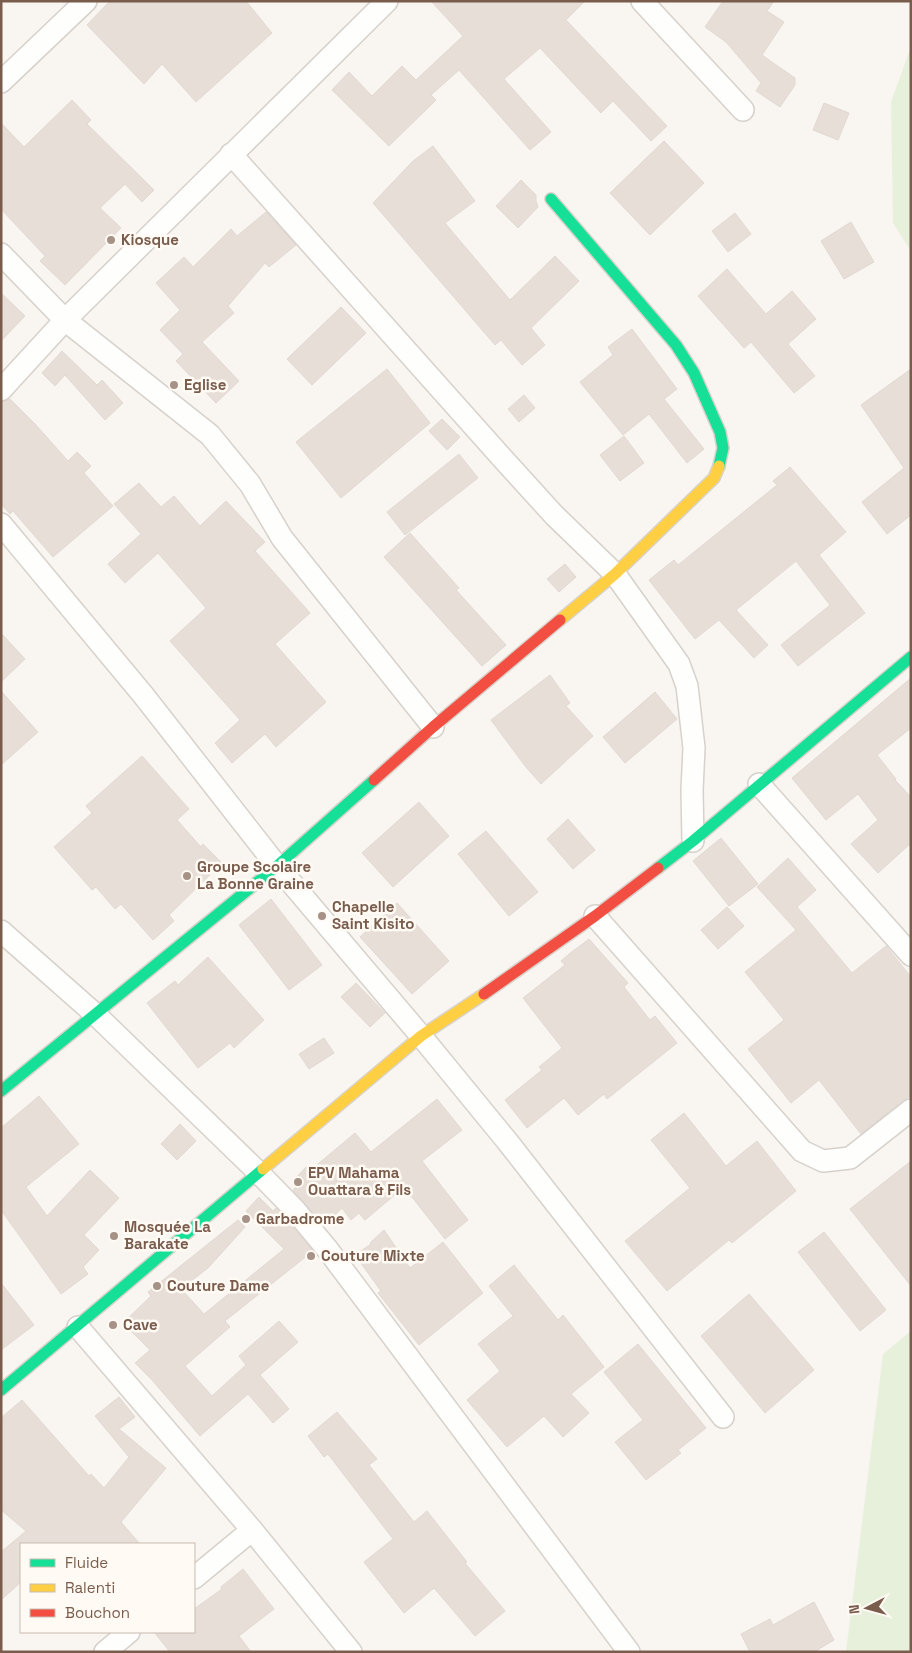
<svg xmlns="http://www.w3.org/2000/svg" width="912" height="1653" font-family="'Space Grotesk',sans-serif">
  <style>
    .green { fill: #e7f0db }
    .building { fill: #e6ded7; stroke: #e2d8d2 }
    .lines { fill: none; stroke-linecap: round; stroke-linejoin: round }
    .street-casing { stroke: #d7d1cb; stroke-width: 24 }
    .fast-casing { stroke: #d9d2cb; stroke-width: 14 }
    .slow-casing { stroke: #d9d2cb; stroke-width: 14 }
    .jam-casing { stroke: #d9d2cb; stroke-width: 14 }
    .street { stroke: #fefefd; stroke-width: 21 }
    .fast { stroke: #16e098; stroke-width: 11 }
    .slow { stroke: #ffcf43; stroke-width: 11 }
    .jam { stroke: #f24e42; stroke-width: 11 }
    .poi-dot { fill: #a69286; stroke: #fffaf3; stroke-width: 2 }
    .labels { text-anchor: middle; stroke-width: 5; stroke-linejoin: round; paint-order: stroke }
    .poi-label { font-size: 15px; font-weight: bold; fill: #7a5c4d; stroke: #fffaf3; text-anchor: start }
  </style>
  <rect width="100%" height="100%" fill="#f9f5f0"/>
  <path class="green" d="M 911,47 L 911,251 L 893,223 L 891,102 Z
    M 911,1331 L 911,1652 L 846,1652 L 883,1354 Z"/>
  <path class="building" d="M 110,1 L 246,1 L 272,33 L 196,102 L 162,64 L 144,84 L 87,25 Z
    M 431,1 L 585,1 L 566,20 L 667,126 L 651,141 L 613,101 L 601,113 L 540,48 L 504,79 L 551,132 L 530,150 L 459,70 L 431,95 L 436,100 L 389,146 L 332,90 L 349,72 L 372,96 L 402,66 L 416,80 L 463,36 Z
    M 723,1 L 774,1 L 767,11 L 784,22 L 762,55 L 795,78 L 795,85 L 780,107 L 756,91 L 761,83 L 726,42 L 705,27 Z
    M 72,100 L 91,120 L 87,124 L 154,190 L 142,202 L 125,184 L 100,208 L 121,228 L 65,285 L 40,261 L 45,256 L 1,209 L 1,123 L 24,147 Z
    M 824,103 L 849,113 L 838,140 L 813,130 Z
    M 664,141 L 704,183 L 650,235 L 610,193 Z
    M 433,146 L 475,201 L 445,223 L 510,300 L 555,256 L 579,281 L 531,328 L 545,345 L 522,365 L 501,340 L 495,345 L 373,203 L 413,161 Z
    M 521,180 L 536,195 L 536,201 L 538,207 L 518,228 L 496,206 Z
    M 266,212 L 296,245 L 269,267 L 265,263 L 228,306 L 234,313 L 202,342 L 239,381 L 216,403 L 176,361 L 183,354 L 160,330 L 180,310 L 156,283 L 184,257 L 193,267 L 231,229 L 237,236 Z
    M 735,213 L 751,234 L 728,252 L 712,231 Z
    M 851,222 L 874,262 L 844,279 L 821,241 Z
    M 727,269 L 766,314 L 792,291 L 816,319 L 788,344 L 815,376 L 794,393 L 751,342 L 744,348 L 698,296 Z
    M 1,293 L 25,316 L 1,341 Z
    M 341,307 L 366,333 L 312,385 L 287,359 Z
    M 632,329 L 677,389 L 664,399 L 704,449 L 687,463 L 649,414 L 623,435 L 580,382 L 613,355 L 608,347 Z
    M 62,351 L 97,385 L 102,380 L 123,403 L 105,420 L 65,375 L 55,386 L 42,373 Z
    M 387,369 L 430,423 L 341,498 L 296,442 Z
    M 911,369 L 911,515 L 887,534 L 862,502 L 904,468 L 861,405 Z
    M 524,395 L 535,408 L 519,422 L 508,409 Z
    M 10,399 L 36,425 L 68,461 L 77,452 L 91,466 L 84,473 L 113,506 L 53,557 L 13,511 L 10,514 L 1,504 L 1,402 Z
    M 442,419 L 460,437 L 447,450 L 429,431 Z
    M 624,436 L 644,463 L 620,481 L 600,455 Z
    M 459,454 L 478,478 L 405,535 L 387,512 Z
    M 790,467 L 846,532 L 819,555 L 865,613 L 798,666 L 781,645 L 830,605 L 796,561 L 736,610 L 768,645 L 754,658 L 719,620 L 695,639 L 649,580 L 674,560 L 678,565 L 777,485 L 773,481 Z
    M 139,483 L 161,507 L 174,496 L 200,526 L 226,501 L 265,542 L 255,551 L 310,613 L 275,644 L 326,702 L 276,747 L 265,734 L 232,763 L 215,743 L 240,720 L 170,641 L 206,608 L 158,553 L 125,583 L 108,564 L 141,534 L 114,504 Z
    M 410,533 L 459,588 L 456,590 L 506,645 L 482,666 L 384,557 Z
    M 565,564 L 576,577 L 559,592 L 547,579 Z
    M 1,633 L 25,659 L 1,682 Z
    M 550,675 L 570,703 L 566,706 L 593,736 L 541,784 L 525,766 L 491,720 Z
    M 911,678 L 911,728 L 877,755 L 896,779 L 895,780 L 911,797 L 911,843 L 878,873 L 851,844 L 878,820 L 858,794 L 826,820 L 792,778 Z
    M 1,691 L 38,732 L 1,765 Z
    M 655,692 L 677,719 L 625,763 L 603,737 Z
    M 142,756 L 189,809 L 177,820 L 201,847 L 203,844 L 222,863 L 169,915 L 174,921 L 153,940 L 121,904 L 115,909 L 96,887 L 92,890 L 54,847 L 92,813 L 86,806 Z
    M 419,802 L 449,836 L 393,887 L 362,853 Z
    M 568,819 L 595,850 L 573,869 L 547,839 Z
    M 486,831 L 538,892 L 509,916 L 458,854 Z
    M 721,838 L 758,884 L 729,906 L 693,861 Z
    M 788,858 L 816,890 L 797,907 L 852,973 L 886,946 L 911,977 L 911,1096 L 903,1100 L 861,1134 L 819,1080 L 791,1103 L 748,1049 L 784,1020 L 745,972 L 796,930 L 757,887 Z
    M 271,899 L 322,965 L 289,990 L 239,925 Z
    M 397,903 L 449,961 L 412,994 L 360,937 Z
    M 727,907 L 744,926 L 718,949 L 701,930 Z
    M 589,939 L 628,983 L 624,987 L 650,1020 L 655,1016 L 677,1043 L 607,1099 L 604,1094 L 578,1115 L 564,1098 L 527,1128 L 505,1100 L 542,1070 L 539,1067 L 562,1048 L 523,998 L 565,965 L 561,961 L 569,954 Z
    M 208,957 L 264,1020 L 234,1048 L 230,1043 L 198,1068 L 147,1003 L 175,981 L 178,985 Z
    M 356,983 L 385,1013 L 370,1027 L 341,997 Z
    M 324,1038 L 334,1053 L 309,1069 L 299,1054 Z
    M 39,1096 L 79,1144 L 26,1187 L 47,1216 L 90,1170 L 119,1198 L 84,1235 L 99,1250 L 83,1267 L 88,1274 L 61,1294 L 1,1210 L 1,1128 Z
    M 437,1099 L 462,1130 L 422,1161 L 468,1220 L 445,1239 L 404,1187 L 365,1220 L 359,1213 L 351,1220 L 342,1208 L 324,1226 L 293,1190 L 296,1187 L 292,1182 L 308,1165 L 312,1169 L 355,1133 L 371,1152 Z
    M 684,1113 L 726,1166 L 757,1141 L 796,1191 L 732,1243 L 729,1240 L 667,1291 L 625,1241 L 690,1188 L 651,1140 Z
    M 180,1124 L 196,1141 L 177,1160 L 161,1144 Z
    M 911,1161 L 911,1286 L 850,1209 Z
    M 259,1197 L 273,1211 L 276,1208 L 313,1251 L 225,1321 L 230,1327 L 185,1366 L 212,1396 L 246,1365 L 239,1356 L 279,1321 L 298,1342 L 260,1375 L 289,1409 L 273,1423 L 248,1394 L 200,1436 L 152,1380 L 135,1363 L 150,1350 L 123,1323 L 151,1296 L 148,1292 L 238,1220 L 245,1227 L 208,1268 L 181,1289 L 204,1314 L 284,1249 L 246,1211 Z
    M 384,1230 L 410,1268 L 443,1242 L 483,1293 L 419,1345 L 378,1293 L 381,1291 L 355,1255 L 371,1244 L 370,1243 Z
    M 824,1232 L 886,1310 L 860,1331 L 798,1252 Z
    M 514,1265 L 558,1320 L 563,1315 L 604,1367 L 571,1394 L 589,1413 L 563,1437 L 544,1416 L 507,1447 L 467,1400 L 500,1371 L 478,1344 L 513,1316 L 489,1286 Z
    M 1,1283 L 34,1325 L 1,1350 Z
    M 749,1294 L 814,1370 L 765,1413 L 701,1336 Z
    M 638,1344 L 706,1428 L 678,1450 L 681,1453 L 646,1480 L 615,1442 L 643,1420 L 604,1372 Z
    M 119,1397 L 135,1417 L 119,1429 L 166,1468 L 121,1522 L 140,1544 L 21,1544 L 21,1582 L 1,1600 L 1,1552 L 26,1531 L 1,1510 L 1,1418 L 22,1400 L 89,1476 L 91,1474 L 104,1488 L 129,1457 L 95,1416 Z
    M 337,1412 L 377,1459 L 369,1465 L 414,1522 L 427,1511 L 467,1562 L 465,1563 L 505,1611 L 475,1636 L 434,1588 L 404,1613 L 364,1562 L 393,1539 L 328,1454 L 324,1457 L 308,1436 Z
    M 243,1569 L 274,1609 L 239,1636 L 251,1652 L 170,1652 L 154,1632 L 194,1632 L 194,1609 L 222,1589 L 221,1587 Z
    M 814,1602 L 834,1640 L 814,1652 L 750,1652 L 741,1634 L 770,1619 L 773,1625 Z"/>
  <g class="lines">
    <g class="street-casing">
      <path id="street" d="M 642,1 L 743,110
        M 1,82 L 86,1
        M 231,154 L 504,460 L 554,515 L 615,574 L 679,664 L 687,686 L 694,748 L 692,790 L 693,841
        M 1,254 L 65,320 L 210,435 L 250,484 L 282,538 L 433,727
        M 1,390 L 65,320 L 387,1
        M 1,524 L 144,696 L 277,866 L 421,1036 L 507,1141 L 723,1417
        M 759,784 L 911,955
        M 595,916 L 802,1151 L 823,1161 L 850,1158 L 911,1110
        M 1,931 L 95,1014 L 258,1172 L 294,1209 L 328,1250 L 629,1652
        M 78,1327 L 252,1530 L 351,1652
        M 194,1578 L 252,1530
        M 105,1652 L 129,1632"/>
    </g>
    <g class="fast-casing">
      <path id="fast" d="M 551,199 L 676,345 L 694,373 L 720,432 L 723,448 L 719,466
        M 658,868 L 693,841 L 911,657
        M 1,1091 L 277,866 L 374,780
        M 1,1390 L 263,1169"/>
    </g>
    <g class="slow-casing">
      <path id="slow" d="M 560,620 L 615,574 L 714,478 L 719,466
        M 263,1169 L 421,1036 L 484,994"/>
    </g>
    <g class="jam-casing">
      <path id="jam" d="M 374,780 L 433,727 L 560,620
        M 484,994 L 595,916 L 658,868"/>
    </g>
    <use href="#street" class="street"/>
    <use href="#fast" class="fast"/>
    <use href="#slow" class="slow"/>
    <use href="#jam" class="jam"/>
  </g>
  <g class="poi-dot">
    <circle cx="111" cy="240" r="5"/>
    <circle cx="174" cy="385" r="5"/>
    <circle cx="187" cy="876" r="5"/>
    <circle cx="322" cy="916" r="5"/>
    <circle cx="298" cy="1182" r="5"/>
    <circle cx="246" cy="1219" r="5"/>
    <circle cx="114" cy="1236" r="5"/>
    <circle cx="311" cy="1256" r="5"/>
    <circle cx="157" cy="1286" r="5"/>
    <circle cx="113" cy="1325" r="5"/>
  </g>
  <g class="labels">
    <g class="poi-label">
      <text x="121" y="245">Kiosque</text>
      <text x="184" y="390">Eglise</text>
      <text x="197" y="872">Groupe Scolaire<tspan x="197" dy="17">La Bonne Graine</tspan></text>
      <text x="332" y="912">Chapelle<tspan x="332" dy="17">Saint Kisito</tspan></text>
      <text x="308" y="1178">EPV Mahama<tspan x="308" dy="17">Ouattara &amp; Fils</tspan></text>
      <text x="256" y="1224">Garbadrome</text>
      <text x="124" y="1232">Mosquée La<tspan x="124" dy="17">Barakate</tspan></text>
      <text x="321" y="1261">Couture Mixte</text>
      <text x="167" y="1291">Couture Dame</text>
      <text x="123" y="1330">Cave</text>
    </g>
  </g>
  <rect width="912" height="1653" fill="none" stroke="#7a5c4d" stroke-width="5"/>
  <rect x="20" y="1543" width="175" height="90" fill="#fffaf3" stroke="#cabbb1"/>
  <rect x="30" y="1559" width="25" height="8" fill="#16e098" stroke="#cabbb1"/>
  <text x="65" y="1568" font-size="15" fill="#7a5c4d">Fluide</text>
  <rect x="30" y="1584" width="25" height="8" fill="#ffcf43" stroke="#cabbb1"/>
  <text x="65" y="1593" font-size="15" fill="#7a5c4d">Ralenti</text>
  <rect x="30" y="1609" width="25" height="8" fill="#f24e42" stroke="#cabbb1"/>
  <text x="65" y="1618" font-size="15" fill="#7a5c4d">Bouchon</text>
  <g transform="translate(867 1608) rotate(264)" stroke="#fffaf3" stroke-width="4" paint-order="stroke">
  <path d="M0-4L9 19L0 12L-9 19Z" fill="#7a5c4d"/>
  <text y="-8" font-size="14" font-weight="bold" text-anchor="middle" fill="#7a5c4d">N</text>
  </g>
</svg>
